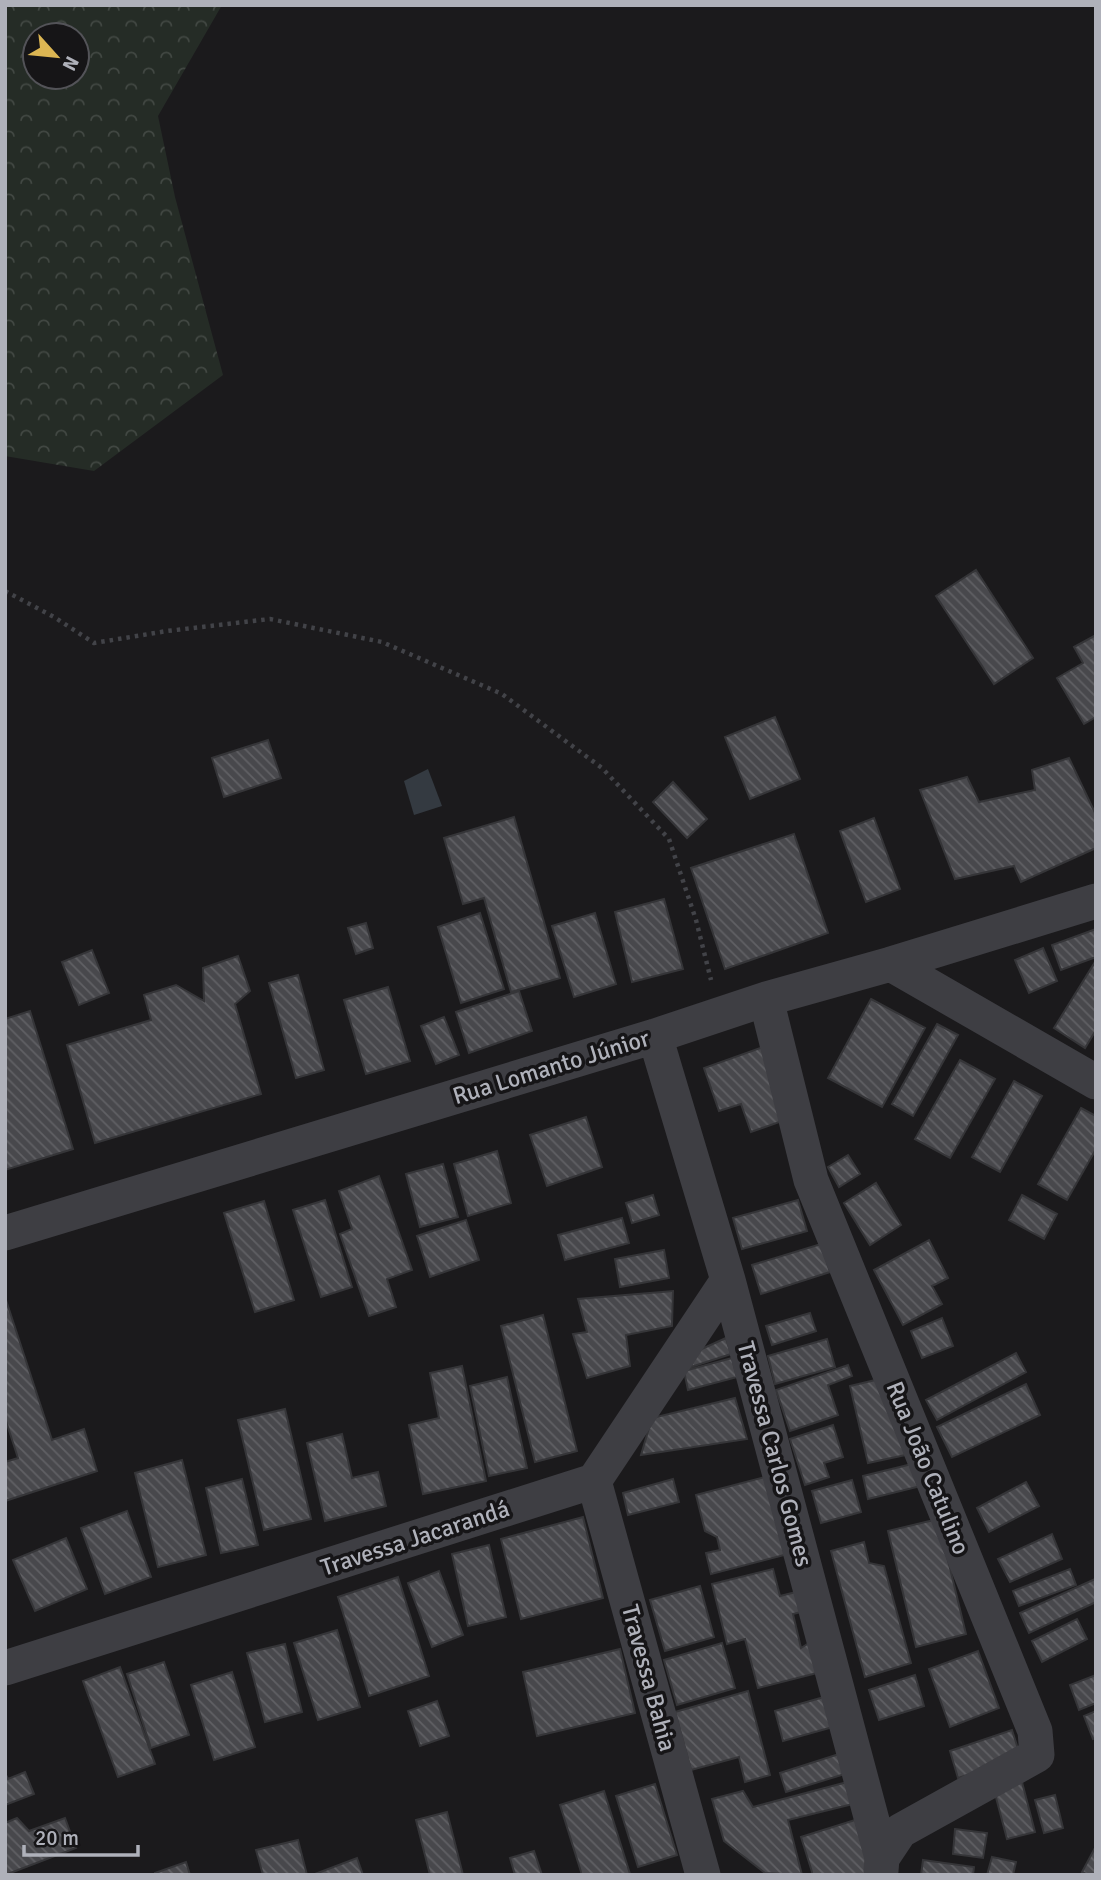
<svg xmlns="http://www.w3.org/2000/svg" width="1101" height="1880" font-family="Signika,sans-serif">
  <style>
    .forest { fill: url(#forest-crowns); fill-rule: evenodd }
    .water { fill: #343a41 }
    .building { fill: url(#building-back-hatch); stroke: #353538; stroke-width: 2 }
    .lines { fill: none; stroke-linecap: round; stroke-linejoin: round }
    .path { stroke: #424348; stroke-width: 4.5; stroke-dasharray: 3.5 5; stroke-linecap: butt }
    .minor { stroke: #3e3e43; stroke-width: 35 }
    .labels { text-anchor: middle; stroke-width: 7; stroke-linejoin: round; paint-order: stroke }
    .street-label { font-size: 24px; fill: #afb1ba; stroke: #161517 }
  </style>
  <defs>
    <pattern id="forest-crowns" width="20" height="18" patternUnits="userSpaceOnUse" patternTransform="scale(1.75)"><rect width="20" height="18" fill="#252c26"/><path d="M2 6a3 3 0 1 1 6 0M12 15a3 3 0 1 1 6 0" fill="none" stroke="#424843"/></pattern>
    <pattern id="building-back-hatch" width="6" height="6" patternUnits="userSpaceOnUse" patternTransform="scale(1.75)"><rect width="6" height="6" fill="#48484c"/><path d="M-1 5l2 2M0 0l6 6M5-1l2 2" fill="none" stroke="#606064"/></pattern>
  </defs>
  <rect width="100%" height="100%" fill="#1b1a1c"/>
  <path class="forest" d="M 5,5 L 222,5 L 158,116 L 175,197 L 223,375 L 94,471 L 5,456 ZM 35,35 L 77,35 L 77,77 L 35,77 Z"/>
  <path class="water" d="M 428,769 L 442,806 L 414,815 L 404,781 Z"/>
  <path class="building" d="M 976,570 L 1033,658 L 994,684 L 936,596 Z
    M 1096,635 L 1096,717 L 1084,724 L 1057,678 L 1083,663 L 1074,647 Z
    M 775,717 L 800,779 L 750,799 L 725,737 Z
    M 268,740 L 281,778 L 224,797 L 212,758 Z
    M 1069,758 L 1096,815 L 1096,848 L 1021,882 L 1014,866 L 955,879 L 920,790 L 967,777 L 979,802 L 1035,790 L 1032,770 Z
    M 673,782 L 707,819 L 687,838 L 653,802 Z
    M 514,817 L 560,978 L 511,992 L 484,898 L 463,904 L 444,838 Z
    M 874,818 L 900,889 L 866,902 L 840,831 Z
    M 794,834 L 828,933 L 725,969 L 691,868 Z
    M 664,899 L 683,969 L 632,982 L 615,912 Z
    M 480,913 L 504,989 L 461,1003 L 438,927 Z
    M 595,913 L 616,984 L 574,997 L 552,926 Z
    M 366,923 L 373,948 L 356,954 L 348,928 Z
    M 1096,929 L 1096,957 L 1061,970 L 1052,945 Z
    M 1043,948 L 1057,981 L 1029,993 L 1015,960 Z
    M 92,950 L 109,993 L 79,1005 L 62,962 Z
    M 238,956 L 250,991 L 235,1004 L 261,1094 L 95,1143 L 67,1045 L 151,1020 L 144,995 L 176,985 L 204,1001 L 203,968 Z
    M 1095,962 L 1096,1030 L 1085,1048 L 1054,1028 Z
    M 298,975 L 324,1070 L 296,1078 L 269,983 Z
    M 388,987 L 410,1061 L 366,1074 L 344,1000 Z
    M 519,991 L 532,1031 L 469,1053 L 456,1012 Z
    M 871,999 L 925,1028 L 882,1107 L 828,1078 Z
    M 30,1011 L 73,1149 L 5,1170 L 5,1019 Z
    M 444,1017 L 459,1055 L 436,1064 L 421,1026 Z
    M 937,1024 L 958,1035 L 913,1116 L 892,1104 Z
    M 763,1047 L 788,1119 L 751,1132 L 741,1104 L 719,1111 L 704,1068 Z
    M 960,1060 L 995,1079 L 950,1158 L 915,1139 Z
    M 1014,1081 L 1042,1096 L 1000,1172 L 972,1157 Z
    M 1081,1108 L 1096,1116 L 1096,1149 L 1067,1200 L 1038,1184 Z
    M 586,1117 L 602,1167 L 547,1186 L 530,1135 Z
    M 497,1151 L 511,1203 L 468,1216 L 454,1164 Z
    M 848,1155 L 860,1174 L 839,1187 L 828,1167 Z
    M 443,1164 L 458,1217 L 420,1227 L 406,1174 Z
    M 379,1176 L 412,1270 L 387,1279 L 396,1307 L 369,1316 L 340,1234 L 352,1229 L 339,1191 Z
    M 876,1183 L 901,1225 L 870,1245 L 844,1203 Z
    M 653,1195 L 659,1215 L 632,1223 L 626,1203 Z
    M 1022,1195 L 1057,1214 L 1044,1239 L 1009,1220 Z
    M 325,1200 L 352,1287 L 321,1297 L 293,1210 Z
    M 798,1200 L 807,1231 L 742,1249 L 733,1218 Z
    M 264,1201 L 294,1300 L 255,1312 L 224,1213 Z
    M 622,1218 L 629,1243 L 565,1260 L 558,1235 Z
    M 466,1220 L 479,1260 L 430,1277 L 417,1236 Z
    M 929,1240 L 948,1278 L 932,1286 L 942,1304 L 903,1325 L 874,1270 Z
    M 821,1244 L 830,1272 L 761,1294 L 752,1265 Z
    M 664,1250 L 669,1278 L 620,1287 L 615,1259 Z
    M 673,1291 L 672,1326 L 626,1335 L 630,1366 L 587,1378 L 573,1334 L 587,1332 L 578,1299 Z
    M 5,1297 L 52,1440 L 84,1429 L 97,1471 L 5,1501 L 5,1462 L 18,1458 L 5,1418 Z
    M 810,1313 L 816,1331 L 772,1345 L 766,1326 Z
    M 543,1315 L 577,1451 L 535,1462 L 501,1326 Z
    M 942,1318 L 953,1346 L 922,1358 L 911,1331 Z
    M 726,1338 L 731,1354 L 691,1367 L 695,1352 Z
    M 827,1339 L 835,1367 L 775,1384 L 768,1356 Z
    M 1016,1353 L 1026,1372 L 937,1420 L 926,1400 Z
    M 732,1358 L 737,1377 L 688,1390 L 684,1371 Z
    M 848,1365 L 852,1376 L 828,1385 L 838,1415 L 790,1431 L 776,1390 Z
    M 462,1366 L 486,1481 L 423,1494 L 409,1425 L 439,1418 L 430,1373 Z
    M 507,1377 L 527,1468 L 489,1476 L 470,1386 Z
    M 888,1377 L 915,1453 L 868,1463 L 850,1386 Z
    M 1026,1384 L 1040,1415 L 952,1457 L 937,1427 Z
    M 735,1398 L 747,1439 L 641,1455 L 652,1418 Z
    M 285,1409 L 311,1519 L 264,1530 L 238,1420 Z
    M 833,1425 L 843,1457 L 824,1463 L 829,1477 L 805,1485 L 790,1439 Z
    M 342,1434 L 352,1478 L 378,1472 L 386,1506 L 325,1521 L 307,1443 Z
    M 182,1460 L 206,1555 L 158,1567 L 135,1473 Z
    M 924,1461 L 929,1484 L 868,1499 L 863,1476 Z
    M 769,1476 L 788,1554 L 711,1574 L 706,1553 L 720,1550 L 717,1537 L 705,1531 L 696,1495 Z
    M 242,1479 L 258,1545 L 221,1553 L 206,1488 Z
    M 673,1479 L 679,1502 L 628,1515 L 623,1493 Z
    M 852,1480 L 861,1512 L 821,1523 L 812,1491 Z
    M 1026,1482 L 1039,1506 L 989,1532 L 977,1508 Z
    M 127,1511 L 151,1577 L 105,1594 L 81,1528 Z
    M 583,1517 L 603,1598 L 521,1619 L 501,1539 Z
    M 938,1519 L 966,1634 L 916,1647 L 888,1531 Z
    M 1052,1534 L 1062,1559 L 1010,1582 L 998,1559 Z
    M 66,1538 L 87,1589 L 35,1611 L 13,1560 Z
    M 864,1542 L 869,1563 L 884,1566 L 911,1663 L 865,1677 L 831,1551 Z
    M 489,1545 L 506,1617 L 468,1626 L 452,1554 Z
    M 773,1569 L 780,1596 L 796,1592 L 801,1612 L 793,1614 L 801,1648 L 817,1638 L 825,1671 L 758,1688 L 745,1639 L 727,1644 L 712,1584 Z
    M 1070,1569 L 1076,1585 L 1019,1606 L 1013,1591 Z
    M 439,1571 L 463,1635 L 432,1647 L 408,1583 Z
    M 398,1577 L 429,1676 L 369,1696 L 338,1597 Z
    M 1095,1579 L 1096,1602 L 1029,1633 L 1020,1613 Z
    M 700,1586 L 714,1637 L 665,1651 L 650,1600 Z
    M 1077,1619 L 1087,1639 L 1042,1662 L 1032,1641 Z
    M 337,1630 L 360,1707 L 318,1720 L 294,1643 Z
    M 722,1643 L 735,1688 L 677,1705 L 664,1660 Z
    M 285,1644 L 302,1712 L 265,1722 L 247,1653 Z
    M 620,1649 L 635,1713 L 537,1736 L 523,1672 Z
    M 978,1651 L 999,1708 L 950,1727 L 929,1669 Z
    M 164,1662 L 189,1735 L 151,1748 L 127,1674 Z
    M 120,1667 L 155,1764 L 118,1777 L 83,1681 Z
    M 232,1672 L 255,1747 L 214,1760 L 191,1685 Z
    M 915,1675 L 924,1706 L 879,1720 L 869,1690 Z
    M 1096,1675 L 1096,1703 L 1079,1710 L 1070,1685 Z
    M 748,1691 L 770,1775 L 745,1782 L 739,1757 L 691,1770 L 675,1712 Z
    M 831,1695 L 840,1725 L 783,1741 L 775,1711 Z
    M 437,1701 L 449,1736 L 420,1746 L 408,1711 Z
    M 1096,1711 L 1096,1738 L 1093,1739 L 1084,1716 Z
    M 1012,1730 L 1021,1758 L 958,1778 L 950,1751 Z
    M 842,1753 L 848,1773 L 786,1792 L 780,1773 Z
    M 25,1772 L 34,1794 L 5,1805 L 5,1773 L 8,1779 Z
    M 851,1781 L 857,1803 L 788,1820 L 802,1875 L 765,1873 L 724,1841 L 712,1799 L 743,1791 L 753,1807 Z
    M 1022,1782 L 1035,1832 L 1007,1839 L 994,1790 Z
    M 655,1784 L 677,1855 L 638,1867 L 616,1796 Z
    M 604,1791 L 630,1874 L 582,1875 L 560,1805 Z
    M 1055,1795 L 1063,1828 L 1044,1833 L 1035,1800 Z
    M 447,1812 L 463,1875 L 430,1875 L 416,1820 Z
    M 17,1818 L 29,1831 L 65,1818 L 76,1848 L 5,1875 L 5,1823 Z
    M 855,1820 L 871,1875 L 813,1875 L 801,1837 Z
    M 955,1829 L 987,1833 L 983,1858 L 953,1854 Z
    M 298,1840 L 307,1875 L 263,1875 L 256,1850 Z
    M 1096,1846 L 1096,1875 L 1088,1875 L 1082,1872 Z
    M 534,1851 L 542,1875 L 515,1875 L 510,1858 Z
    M 992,1857 L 1016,1862 L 1013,1875 L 987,1875 Z
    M 357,1858 L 363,1875 L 315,1875 L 315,1874 Z
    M 923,1860 L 974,1867 L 973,1875 L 921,1875 Z
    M 186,1862 L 190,1875 L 155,1875 L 155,1873 Z"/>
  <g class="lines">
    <path class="path" d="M 5,591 L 54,617 L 94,643 L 167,631 L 270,619 L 382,642 L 502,694 L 602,768 L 669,839 L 696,920 L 711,980"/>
    <path class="minor" d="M 891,964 L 1096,1082
      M 766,999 L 811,1180 L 1035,1731 L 1037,1755 L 900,1831 L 882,1858
      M 655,1036 L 728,1280 L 882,1858 L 881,1871
      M 5,1233 L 655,1036 L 766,999 L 891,964 L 1096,901
      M 594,1481 L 703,1875
      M 5,1668 L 594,1481 L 728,1280"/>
  </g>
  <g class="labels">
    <g class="street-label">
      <text transform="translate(551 1067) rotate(-17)" y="8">Rua Lomanto Júnior</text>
      <text transform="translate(775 1454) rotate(75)" y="8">Travessa Carlos Gomes</text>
      <text transform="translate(928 1468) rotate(68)" y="8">Rua João Catulino</text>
      <text transform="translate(415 1538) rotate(-18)" y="8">Travessa Jacarandá</text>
      <text transform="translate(649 1678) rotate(75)" y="8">Travessa Bahia</text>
    </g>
  </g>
  <rect width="1101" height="1880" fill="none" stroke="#afb1ba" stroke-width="14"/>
  <g transform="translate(56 56) rotate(117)"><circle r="33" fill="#161517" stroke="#535358" stroke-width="2"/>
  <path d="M0-5L12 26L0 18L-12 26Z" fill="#dcb653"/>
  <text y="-10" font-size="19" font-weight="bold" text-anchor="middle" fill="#afb1ba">N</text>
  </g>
  <path d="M24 1845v10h114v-10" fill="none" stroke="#afb1ba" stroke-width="3.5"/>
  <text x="35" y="1845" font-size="21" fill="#afb1ba" stroke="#161517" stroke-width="5" paint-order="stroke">20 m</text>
</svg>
